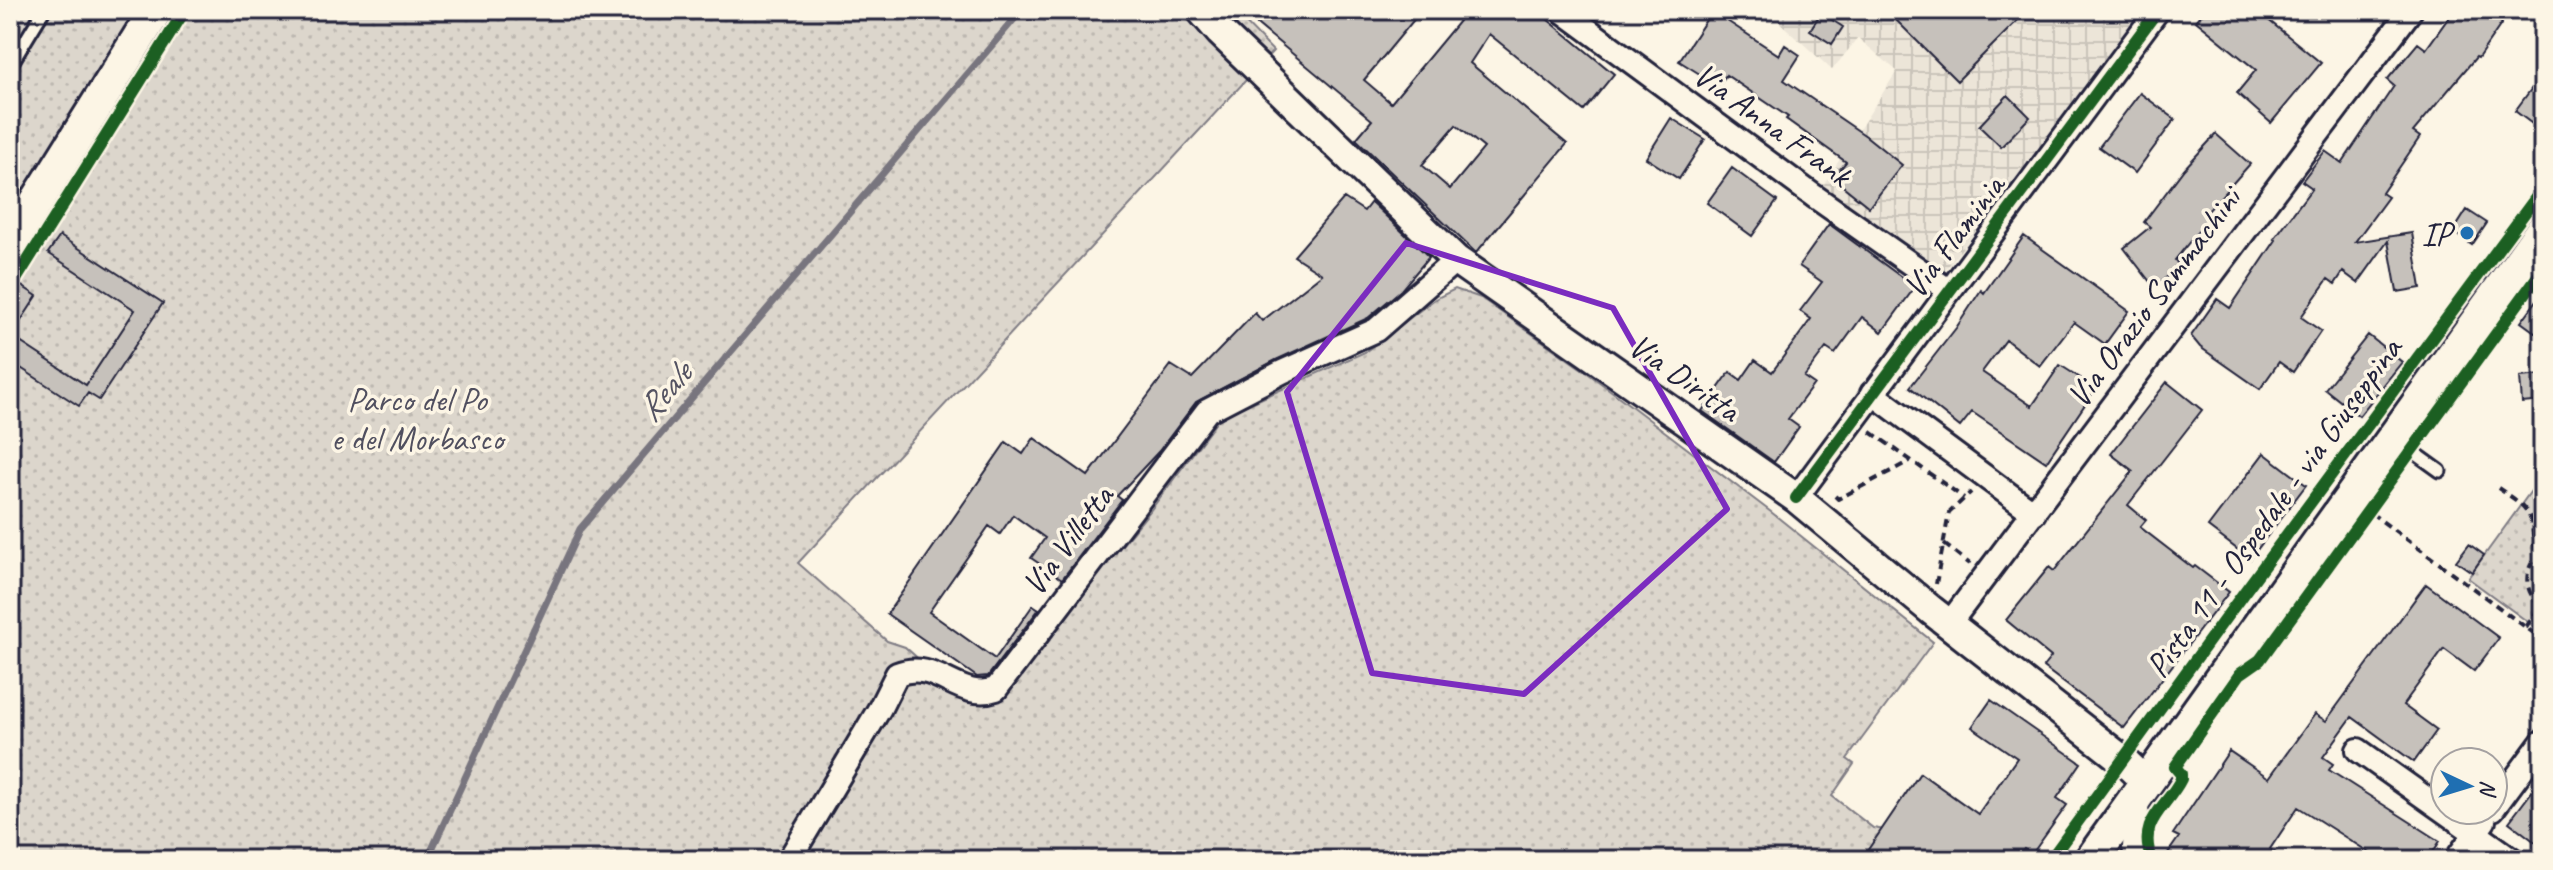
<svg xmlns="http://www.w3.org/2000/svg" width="2553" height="870" font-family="Caveat,sans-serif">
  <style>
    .industrial { fill: url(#industrial-grid) }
    .park { fill: url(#park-dots); stroke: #7f7c84; stroke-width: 2 }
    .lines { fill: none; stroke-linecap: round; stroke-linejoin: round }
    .stream { stroke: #78757e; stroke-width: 7 }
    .building { fill: #c6c1bb; stroke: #22223b; stroke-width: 2; fill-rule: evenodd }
    .service-casing { stroke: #22223b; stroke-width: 17 }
    .minor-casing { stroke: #22223b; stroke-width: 28 }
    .tertiary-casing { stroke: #22223b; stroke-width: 34 }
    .secondary-casing { stroke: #22223b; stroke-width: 38 }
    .path { stroke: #22223b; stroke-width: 4; stroke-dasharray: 8 6; stroke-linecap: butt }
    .service { stroke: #fcf5e5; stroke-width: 11 }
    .minor { stroke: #fcf5e5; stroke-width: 22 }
    .tertiary { stroke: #fcf5e5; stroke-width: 28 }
    .secondary { stroke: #fcf5e5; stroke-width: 32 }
    .cycleway-casing { stroke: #fcf5e5; stroke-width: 17 }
    .cycleway { stroke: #1b5e20; stroke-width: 12 }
    .marked { fill: none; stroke: #7b2cbf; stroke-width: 6; stroke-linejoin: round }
    .poi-dot { fill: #1f6fb2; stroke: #fcf5e5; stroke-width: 3 }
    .labels { text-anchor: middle; stroke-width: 7; stroke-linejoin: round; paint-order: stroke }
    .street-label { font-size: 34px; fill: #22223b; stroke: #fcf5e5 }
    .poi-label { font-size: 34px; fill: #22223b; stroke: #fcf5e5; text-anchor: end }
    .park-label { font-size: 34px; fill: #504f5f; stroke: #fcf5e5 }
    .water-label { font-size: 36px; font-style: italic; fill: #545362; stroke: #fcf5e5 }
  </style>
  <defs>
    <pattern id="industrial-grid" width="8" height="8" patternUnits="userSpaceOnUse" patternTransform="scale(2)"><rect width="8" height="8" fill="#ece5d8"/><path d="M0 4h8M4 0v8" fill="none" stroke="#cac4ba"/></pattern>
    <pattern id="park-dots" width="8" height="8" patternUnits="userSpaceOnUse" patternTransform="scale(2)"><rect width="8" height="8" fill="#dcd6cc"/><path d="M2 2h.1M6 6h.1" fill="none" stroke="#bcb7b0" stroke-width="1.8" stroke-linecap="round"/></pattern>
  </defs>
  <rect width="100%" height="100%" fill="#fcf5e5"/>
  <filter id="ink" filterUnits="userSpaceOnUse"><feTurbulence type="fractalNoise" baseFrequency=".0125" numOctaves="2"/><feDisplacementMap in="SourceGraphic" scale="16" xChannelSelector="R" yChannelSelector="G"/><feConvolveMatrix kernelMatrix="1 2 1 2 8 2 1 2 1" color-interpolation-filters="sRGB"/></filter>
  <g filter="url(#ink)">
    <path class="industrial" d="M 1766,10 L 2146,10 L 1933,286 L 1820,190 L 1897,71 L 1858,38 L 1832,70 Z"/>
    <path class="park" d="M 10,10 L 1233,10 L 1273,51 L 798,563 L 887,641 L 905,647 L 966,701 L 985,702 L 997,698 L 1150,511 L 1220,417 L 1365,352 L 1435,299 L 1455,289 L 1481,298 L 1585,371 L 1771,512 L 1933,642 L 1847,759 L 1854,764 L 1832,796 L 1873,828 L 1885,830 L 1863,860 L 10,860 Z
      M 2531,491 L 2543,500 L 2543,633 L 2468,578 Z"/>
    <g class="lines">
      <path class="stream" d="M 427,860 L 580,529 L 1022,10"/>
    </g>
    <path class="building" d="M 1240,10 L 1422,10 L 1364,80 L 1391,103 L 1459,21 L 1442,10 L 1536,10 L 1614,74 L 1584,111 L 1489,34 L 1470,63 L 1567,144 L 1476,253 L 1356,139 L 1372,120 ZM 1456,125 L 1484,148 L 1450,189 L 1422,165 Z
      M 1886,10 L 2028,10 L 1957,81 Z
      M 2205,10 L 2272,10 L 2266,18 L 2321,63 L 2271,123 L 2237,93 L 2256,70 L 2196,21 Z
      M 2454,10 L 2484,10 L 2502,23 L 2478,58 L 2476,57 L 2413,132 L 2420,137 L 2382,193 L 2388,197 L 2355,242 L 2412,233 L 2421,288 L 2397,292 L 2388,241 L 2358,283 L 2343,272 L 2335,284 L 2328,279 L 2301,317 L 2321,331 L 2293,372 L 2279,362 L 2260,389 L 2200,347 L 2191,336 L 2217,299 L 2230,308 L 2276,240 L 2274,239 L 2312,188 L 2302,181 L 2325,151 L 2342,163 L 2394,86 L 2387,80 L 2418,43 L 2426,49 Z
      M 1712,11 L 1779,55 L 1785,45 L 1800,55 L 1784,80 L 1866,136 L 1902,165 L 1869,207 L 1833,178 L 1846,162 L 1786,119 L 1788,117 L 1726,75 L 1719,86 L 1679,61 Z
      M 1821,13 L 1843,27 L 1832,44 L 1810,30 Z
      M 2543,73 L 2543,132 L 2515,111 Z
      M 2140,93 L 2175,119 L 2135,173 L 2099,147 Z
      M 2008,95 L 2030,117 L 2001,147 L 1979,126 Z
      M 1671,118 L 1705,139 L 1679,179 L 1646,158 Z
      M 2216,134 L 2250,164 L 2207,212 L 2211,215 L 2175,260 L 2180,267 L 2154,287 L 2124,248 L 2150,227 L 2144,222 L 2184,169 Z
      M 1732,168 L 1777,201 L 1752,236 L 1707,203 Z
      M 1344,198 L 1364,211 L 1371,202 L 1429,257 L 1401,290 L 1368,318 L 1276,360 L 1196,402 L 1159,451 L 1117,496 L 1122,500 L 1062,579 L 1031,558 L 1045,538 L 1013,515 L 1000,534 L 989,526 L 929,612 L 995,659 L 1033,605 L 1039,609 L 988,676 L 977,677 L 887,614 L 1006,442 L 1023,454 L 1034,438 L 1088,476 L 1171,365 L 1192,378 L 1255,313 L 1262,321 L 1322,274 L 1294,256 Z
      M 2467,210 L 2487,223 L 2472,245 L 2453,232 Z
      M 1829,224 L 1915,287 L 1882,332 L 1862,317 L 1835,354 L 1826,348 L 1804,377 L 1814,384 L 1788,419 L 1799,427 L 1774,462 L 1702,411 L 1730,372 L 1741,380 L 1755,360 L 1772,372 L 1811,319 L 1800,311 L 1822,282 L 1799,266 Z
      M 60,236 L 163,303 L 99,400 L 88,393 L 79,406 L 10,361 L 10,300 L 20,285 L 37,296 L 11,336 L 86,385 L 135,310 L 48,253 Z
      M 2024,236 L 2129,311 L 2105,344 L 2074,322 L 2040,366 L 2006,340 L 1982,372 L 2032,406 L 2060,365 L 2096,388 L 2046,462 L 1972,412 L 1960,427 L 1910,387 L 1956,328 L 1981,290 L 1984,293 Z
      M 2543,292 L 2543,338 L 2521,322 Z
      M 2368,335 L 2402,362 L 2359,416 L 2325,389 Z
      M 2543,375 L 2543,401 L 2522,403 L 2520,377 Z
      M 2167,382 L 2202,410 L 2128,505 L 2146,520 L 2140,527 L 2193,568 L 2195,566 L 2229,592 L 2124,728 L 2043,667 L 2051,657 L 2006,620 L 2049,567 L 2054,571 L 2133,471 L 2111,454 Z
      M 2264,453 L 2306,485 L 2250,559 L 2208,527 Z
      M 2469,544 L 2484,555 L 2472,572 L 2456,561 Z
      M 2426,584 L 2499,638 L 2474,671 L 2444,649 L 2403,705 L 2437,730 L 2414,762 L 2352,717 L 2323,757 L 2333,764 L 2329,770 L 2440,841 L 2428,860 L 2381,860 L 2298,807 L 2270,849 L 2287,860 L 2163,860 L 2179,837 L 2173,834 L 2229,751 L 2269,778 L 2315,714 L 2326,721 Z
      M 1991,700 L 2081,763 L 2057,798 L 2067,805 L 2032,854 L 2024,849 L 2016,860 L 1861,860 L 1920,773 L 1978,814 L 2017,758 L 1972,727 Z
      M 2543,777 L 2543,848 L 2509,822 Z"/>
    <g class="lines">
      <g class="service-casing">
        <path id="service" d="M 10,66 L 44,10
          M 2397,440 L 2440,471"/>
      </g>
      <g class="minor-casing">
        <path id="minor" d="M 1561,10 L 1814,196 L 1948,290
          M 1872,393 L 2034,513
          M 1796,498 L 2158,10
          M 1949,624 L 2411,10
          M 2358,750 L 2513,860
          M 2493,809 L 2543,741
          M 789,860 L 880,708 L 897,674 C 937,658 958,702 996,689 L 1207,411 L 1282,372 L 1376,330 L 1456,260
          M 2137,860 L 2134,847 L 2138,798
          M 2456,860 L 2484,821"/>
      </g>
      <g class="tertiary-casing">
        <path id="tertiary" d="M 1201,10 L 1220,32 L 1456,260 L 1796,498 L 1931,610 L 2124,761 L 2146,782"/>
      </g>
      <g class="secondary-casing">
        <path id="secondary" d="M 10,244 L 156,10
          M 2091,860 L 2543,229"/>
      </g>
      <path class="path" d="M 1871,432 L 1964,498
        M 2498,488 C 2511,497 2527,505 2531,521 C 2534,534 2532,542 2538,554
        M 1835,496 L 1838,499 L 1910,461
        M 2371,513 L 2543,640
        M 1944,544 L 1970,564
        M 2543,551 C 2521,567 2523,593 2543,608
        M 1936,584 L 1949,513 L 1971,492
        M 2526,627 L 2540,607"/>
      <use href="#service" class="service"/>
      <use href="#minor" class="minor"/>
      <use href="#tertiary" class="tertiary"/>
      <use href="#secondary" class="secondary"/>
      <g class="cycleway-casing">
        <path id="cycleway" d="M 10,289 L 185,10
          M 1796,498 L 2158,10
          M 2050,860 L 2243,594 L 2543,188
          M 2152,860 C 2136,821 2167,808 2181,779 L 2181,774 L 2175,767 L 2240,674 L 2260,660 L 2543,269"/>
      </g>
      <use href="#cycleway" class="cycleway"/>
    </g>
  </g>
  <path class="marked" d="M 1406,243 L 1613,308 L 1727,509 L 1524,694 L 1372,673 L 1287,392 Z"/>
  <circle class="poi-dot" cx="2467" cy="233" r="8"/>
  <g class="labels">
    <g class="street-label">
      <text transform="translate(1773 124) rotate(36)" y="12">Via Anna Frank</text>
      <text transform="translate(1953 236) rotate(-53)" y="12">Via Flaminia</text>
      <text transform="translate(2153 297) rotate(-53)" y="12">Via Orazio Sammachini</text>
      <text transform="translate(1685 377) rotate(35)" y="12">Via Diritta</text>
      <text transform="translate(2273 507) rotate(-54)" y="12">Pista 11 - Ospedale - via Giuseppina</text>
      <text transform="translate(1067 540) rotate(-53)" y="12">Via Villetta</text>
    </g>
    <g class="poi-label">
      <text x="2451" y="245">IP</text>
    </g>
    <g class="park-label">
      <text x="417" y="411">Parco del Po<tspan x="417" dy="39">e del Morbasco</tspan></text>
    </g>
    <g class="water-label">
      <text transform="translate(663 391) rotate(-50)" y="13">Reale</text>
    </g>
  </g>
  <rect width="2553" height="870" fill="none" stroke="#fcf5e5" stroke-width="40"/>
  <rect x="20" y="20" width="2513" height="830" fill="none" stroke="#22223b" stroke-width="3" filter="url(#ink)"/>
  <g transform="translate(2469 786) rotate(94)"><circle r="38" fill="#fcf5e5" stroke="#a5a1a1" stroke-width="2"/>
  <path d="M0-6L14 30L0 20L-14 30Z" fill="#1f6fb2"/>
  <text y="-12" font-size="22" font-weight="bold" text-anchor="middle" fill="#22223b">N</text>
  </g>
</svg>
